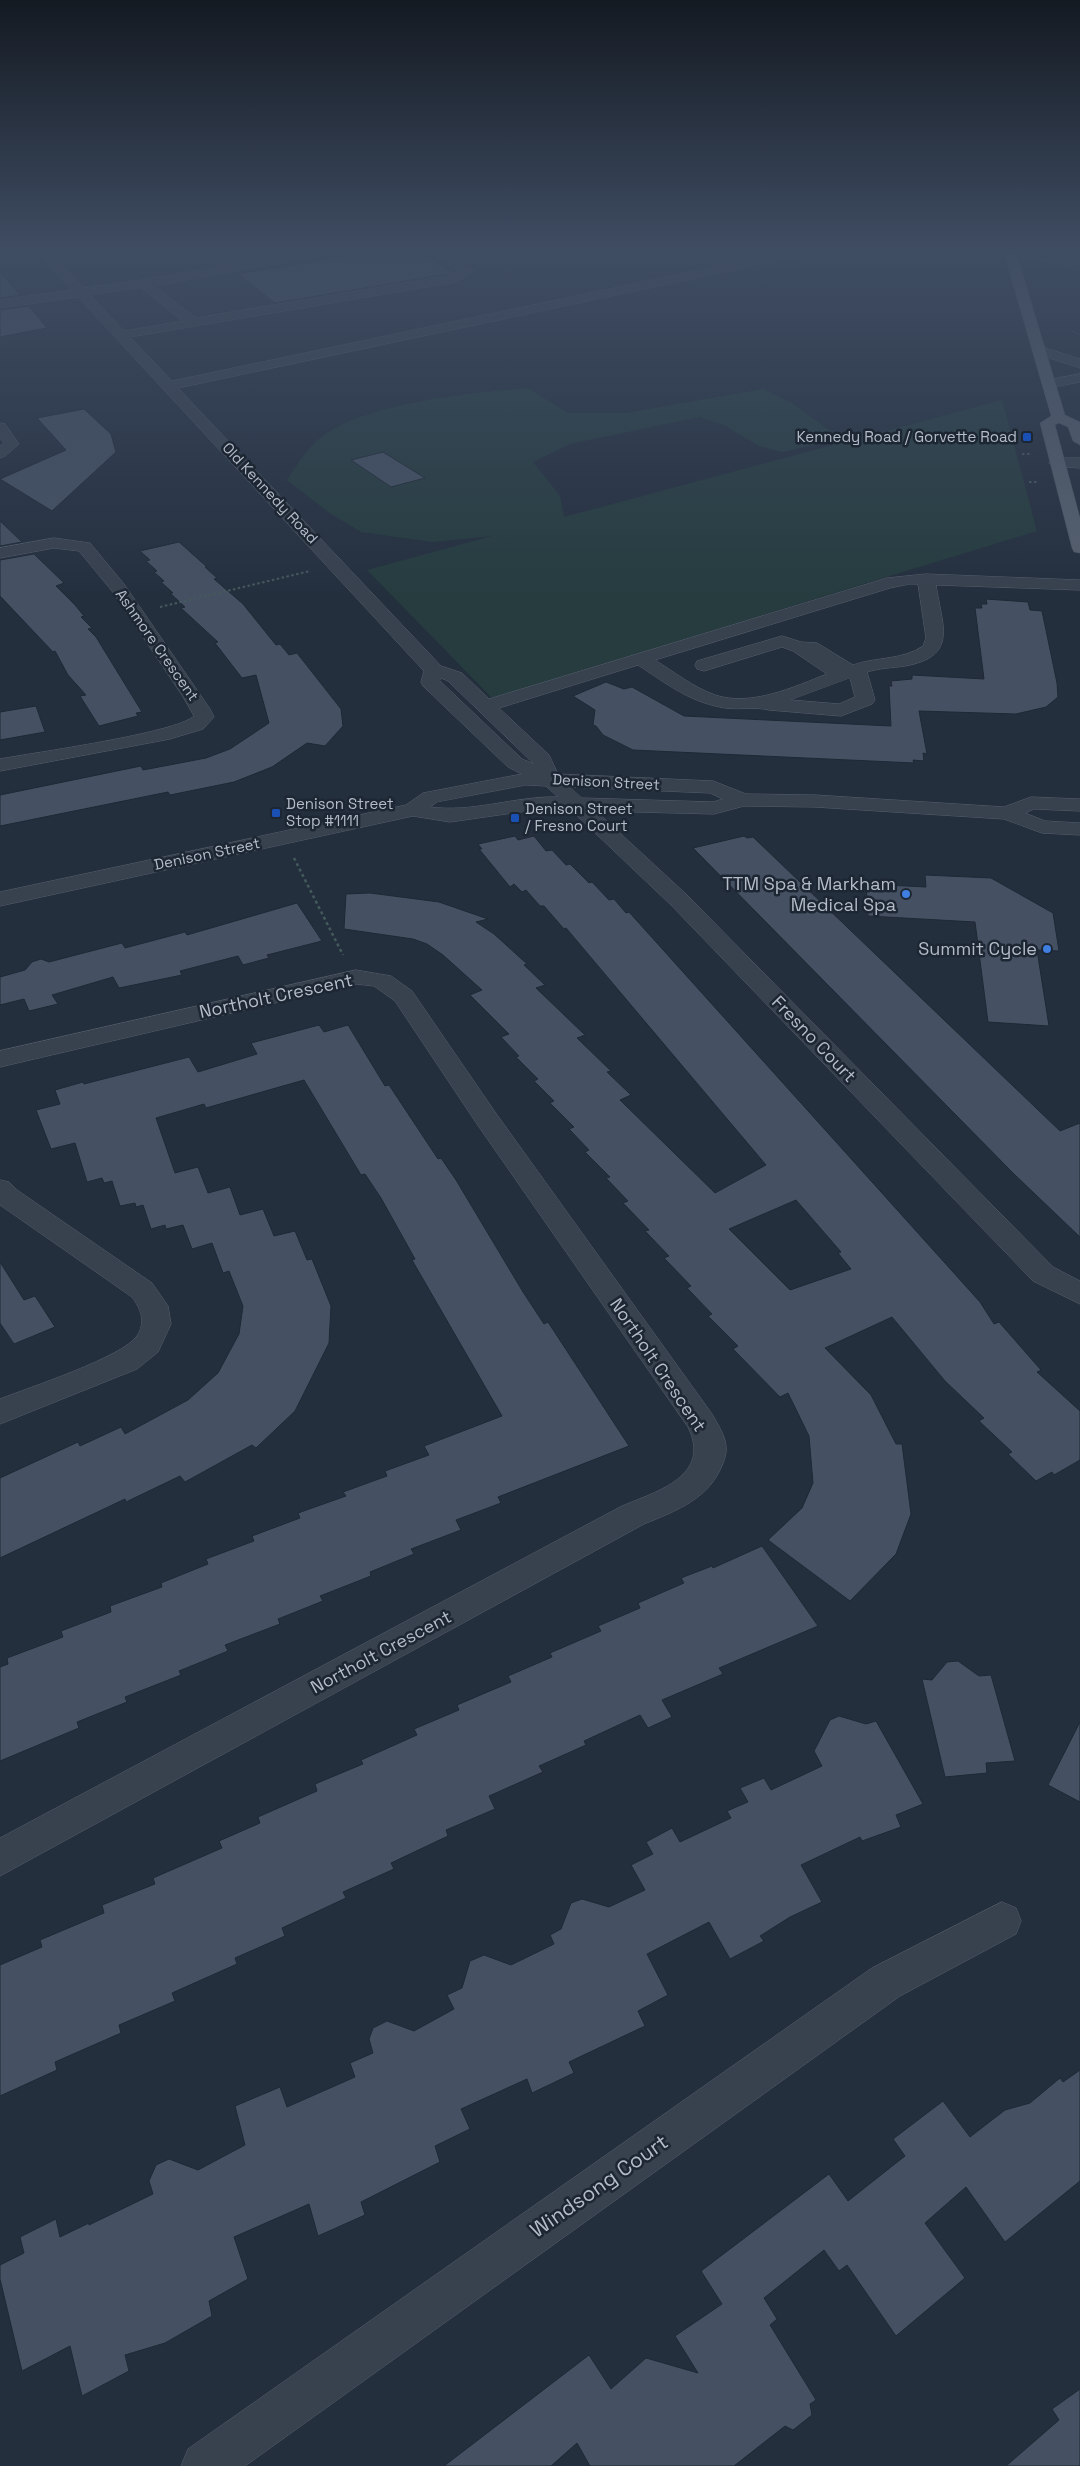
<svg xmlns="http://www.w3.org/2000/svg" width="1080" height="2466" font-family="'Space Grotesk',sans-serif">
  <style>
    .green { fill: #263c3f }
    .building { fill: #455162; stroke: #1f2835; fill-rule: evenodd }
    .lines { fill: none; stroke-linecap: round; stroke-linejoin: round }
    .minor-casing { stroke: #565f6c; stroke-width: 1 }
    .major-casing { stroke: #414a57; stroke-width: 1 }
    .path-far2 { stroke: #44595c; stroke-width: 1; stroke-dasharray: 2 2; stroke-linecap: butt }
    .path-far1 { stroke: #44595c; stroke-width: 2; stroke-dasharray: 2.5 2.5; stroke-linecap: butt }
    .path { stroke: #44595c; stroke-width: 2.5; stroke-dasharray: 3 3; stroke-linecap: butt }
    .minor { fill: #38414e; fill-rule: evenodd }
    .major { fill: #56606e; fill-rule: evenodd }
    .rail { stroke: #5a6575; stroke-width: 2; stroke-dasharray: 2.5 2.5; stroke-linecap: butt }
    .transit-dot { fill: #1a4fb4; stroke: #1d2633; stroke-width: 2 }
    .shop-dot { fill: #3f7fe0; stroke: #1d2633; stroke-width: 2 }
    .labels { text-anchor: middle; stroke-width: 5; stroke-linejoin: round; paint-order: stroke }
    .far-poi-label { font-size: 15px; fill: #b4bcc9; stroke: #1d2633; text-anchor: start }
    .far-street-label { font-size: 15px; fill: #b4bcc9; stroke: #1d2633 }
    .poi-label { font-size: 18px; fill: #b4bcc9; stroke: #1d2633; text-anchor: end }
    .street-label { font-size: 18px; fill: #b4bcc9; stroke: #1d2633 }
    .near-street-label { font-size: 21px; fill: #b4bcc9; stroke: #1d2633 }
  </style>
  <rect width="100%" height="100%" fill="#242f3e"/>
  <path class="green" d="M 528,388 L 568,413 L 626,413 L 763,389 L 794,404 L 841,439 L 782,452 L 759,446 L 724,425 L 700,417 L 570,444 L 533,462 L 560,496 L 564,517 L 1002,400 L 1037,531 L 492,698 L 367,570 L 492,536 L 432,542 L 361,532 L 328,512 L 287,480 C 299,462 310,443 330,431 C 379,402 470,393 528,388 Z"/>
  <path class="building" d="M 376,252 L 418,252 L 453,273 L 275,303 L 238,274 Z
    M 0,272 L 20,295 L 0,298 Z
    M 29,306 L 47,328 L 0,337 L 0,310 Z
    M 84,409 L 111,434 L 116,452 L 52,511 L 0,479 L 66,450 L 37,418 Z
    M 383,452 L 425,478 L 391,487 L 351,460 Z
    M 0,521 L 22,542 L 0,546 Z
    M 179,542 L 207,567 L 205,567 L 217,578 L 214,579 L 243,604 L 276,645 L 280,644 L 289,655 L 297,653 L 341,709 L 343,726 L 325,746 L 307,743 L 272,767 L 234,782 L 170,795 L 168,792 L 0,826 L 0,795 L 141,766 L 143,770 L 206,758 L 230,749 L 269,723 L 256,675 L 242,678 L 215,643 L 218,642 L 181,608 L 185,607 L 170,593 L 173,593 L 161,582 L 164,581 L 154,572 L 157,571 L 146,561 L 150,560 L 140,551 Z
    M 34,554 L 64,583 L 56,586 L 75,605 L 84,616 L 81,617 L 92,628 L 88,629 L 96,637 L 142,712 L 136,713 L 138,716 L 99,726 L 80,696 L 86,695 L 68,675 L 55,651 L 53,652 L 0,596 L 0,560 Z
    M 986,599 L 1028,602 L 1030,610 L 1042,611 L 1057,683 L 1058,697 L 1046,707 L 1016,714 L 919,711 L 927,754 L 923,753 L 924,761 L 913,760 L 914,763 L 633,750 L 603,735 L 596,726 L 593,725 L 595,710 L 573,696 L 606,682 L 624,689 L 632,687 L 684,716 L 891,726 L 889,686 L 892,686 L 891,681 L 912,679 L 912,675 L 984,679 L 975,608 L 982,608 L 981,604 L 987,604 Z
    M 36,706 L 45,732 L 0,740 L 0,712 Z
    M 515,836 L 518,840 L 534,836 L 546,851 L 552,850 L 566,865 L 570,864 L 589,883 L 592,882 L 609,900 L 614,899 L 626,913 L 629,912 L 980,1302 L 994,1324 L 999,1322 L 1041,1370 L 1037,1372 L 1080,1411 L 1080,1460 L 1054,1475 L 1052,1472 L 1036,1481 L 1008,1454 L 1012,1452 L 979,1421 L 984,1418 L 945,1381 L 892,1317 L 825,1348 L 871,1395 L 896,1444 L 902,1444 L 911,1514 L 896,1554 L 850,1601 L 768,1540 L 802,1508 L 813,1483 L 809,1436 L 788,1393 L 780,1397 L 733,1349 L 738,1346 L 708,1316 L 712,1314 L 687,1288 L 691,1286 L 664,1258 L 669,1256 L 645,1231 L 649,1230 L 623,1203 L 628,1201 L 606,1178 L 610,1177 L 585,1152 L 589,1150 L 569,1129 L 574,1127 L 550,1103 L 554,1101 L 534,1081 L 538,1079 L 516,1057 L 519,1056 L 501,1037 L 509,1034 L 470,995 L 482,990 L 443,955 L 427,944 L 413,939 L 344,929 L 346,894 L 370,893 L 439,902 L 488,919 L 476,922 L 494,934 L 527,964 L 524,965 L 545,985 L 536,988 L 585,1035 L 577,1038 L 611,1071 L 607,1072 L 631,1095 L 620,1100 L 715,1193 L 766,1165 L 566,928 L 564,929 L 544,906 L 540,906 L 526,890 L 522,892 L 514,884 L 510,887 L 479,849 L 482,849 L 478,844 ZM 796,1200 L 841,1252 L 838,1253 L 851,1269 L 790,1290 L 729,1229 Z
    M 744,836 L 747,838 L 753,837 L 1060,1131 L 1080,1123 L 1080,1237 L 1014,1174 L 693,848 Z
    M 925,875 L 991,878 L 1053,913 L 1059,951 L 1037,950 L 1049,1026 L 988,1022 L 975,922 L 868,916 L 866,884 L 926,887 Z
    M 297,903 L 322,941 L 267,955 L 269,958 L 243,965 L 238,956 L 180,971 L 182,975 L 119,988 L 113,977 L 52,995 L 58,1004 L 29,1011 L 24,999 L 0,1005 L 0,977 L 25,970 L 32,962 L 41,959 L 49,962 L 122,943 L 125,948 L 185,932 L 187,935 Z
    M 319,1025 L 324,1032 L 348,1025 L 385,1086 L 389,1085 L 438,1159 L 441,1158 L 456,1180 L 523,1292 L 544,1324 L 548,1322 L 629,1446 L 498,1497 L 501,1503 L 456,1520 L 461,1530 L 411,1549 L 414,1554 L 370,1572 L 371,1576 L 320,1596 L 323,1601 L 278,1619 L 280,1624 L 225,1645 L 228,1651 L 179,1671 L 181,1675 L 125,1697 L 127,1702 L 77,1722 L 79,1728 L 0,1761 L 0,1667 L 8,1664 L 7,1658 L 63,1637 L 61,1631 L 111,1612 L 110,1606 L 162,1587 L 161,1583 L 208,1564 L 206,1559 L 254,1541 L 252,1536 L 300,1518 L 298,1513 L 346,1496 L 343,1492 L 387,1476 L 385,1471 L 429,1455 L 424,1446 L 502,1416 L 412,1260 L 415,1259 L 381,1198 L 365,1174 L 361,1175 L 304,1080 L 206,1108 L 204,1104 L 156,1118 L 175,1173 L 198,1167 L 208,1193 L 230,1187 L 240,1215 L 263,1209 L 274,1236 L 295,1231 L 307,1260 L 312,1259 L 331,1306 L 329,1343 L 295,1411 L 256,1448 L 252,1445 L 185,1482 L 180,1476 L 126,1502 L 125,1499 L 0,1558 L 0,1478 L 78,1442 L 80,1446 L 121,1427 L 125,1434 L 188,1400 L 218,1373 L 239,1334 L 243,1306 L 229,1271 L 223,1273 L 212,1243 L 192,1249 L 183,1225 L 166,1229 L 165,1225 L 151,1229 L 143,1205 L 136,1207 L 135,1203 L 120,1206 L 112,1181 L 104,1183 L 102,1178 L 87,1182 L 75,1143 L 51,1149 L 36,1110 L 60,1104 L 55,1090 L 83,1082 L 84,1084 L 189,1057 L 198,1072 L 257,1054 L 251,1043 Z
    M 0,1262 L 24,1300 L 35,1296 L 55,1327 L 14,1344 L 0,1323 Z
    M 762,1546 L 818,1626 L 719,1668 L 723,1674 L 662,1700 L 672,1717 L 648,1728 L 640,1715 L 584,1741 L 586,1745 L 539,1766 L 543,1772 L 489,1796 L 495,1809 L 446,1830 L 448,1836 L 391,1863 L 394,1869 L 343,1892 L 346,1898 L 282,1928 L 285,1936 L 235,1958 L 237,1964 L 172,1993 L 175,2001 L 119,2025 L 121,2033 L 55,2062 L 57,2070 L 0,2096 L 0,1965 L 42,1947 L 40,1940 L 104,1913 L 102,1905 L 155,1884 L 153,1878 L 222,1848 L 219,1841 L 260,1823 L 258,1817 L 317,1791 L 315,1784 L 363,1764 L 361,1760 L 417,1735 L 414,1729 L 459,1710 L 457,1705 L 511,1682 L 508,1676 L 552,1657 L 550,1653 L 601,1631 L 598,1626 L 640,1608 L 638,1603 L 684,1583 L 681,1578 L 712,1566 L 713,1568 Z
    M 958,1661 L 979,1676 L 991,1675 L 1015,1761 L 986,1763 L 987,1773 L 945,1777 L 922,1679 L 932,1680 L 947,1662 Z
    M 839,1716 L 866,1724 L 876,1721 L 923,1804 L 896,1815 L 901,1827 L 862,1841 L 860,1837 L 801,1865 L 822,1902 L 790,1917 L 760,1936 L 764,1941 L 730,1959 L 709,1922 L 647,1954 L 668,1995 L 638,2011 L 645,2026 L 569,2062 L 574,2073 L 532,2093 L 527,2079 L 461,2109 L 470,2129 L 435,2146 L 440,2162 L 361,2202 L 365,2215 L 318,2236 L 309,2204 L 234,2237 L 248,2279 L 209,2301 L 212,2316 L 165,2343 L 125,2355 L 129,2371 L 82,2396 L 70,2346 L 22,2371 L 0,2279 L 0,2265 L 24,2253 L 20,2237 L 56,2219 L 60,2237 L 89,2223 L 89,2225 L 153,2194 L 149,2181 L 156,2165 L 169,2159 L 198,2170 L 245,2145 L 235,2106 L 280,2087 L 287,2107 L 355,2077 L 350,2063 L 373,2053 L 369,2039 L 373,2028 L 387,2021 L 414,2031 L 454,2009 L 447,1995 L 462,1988 L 470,1961 L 484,1955 L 511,1965 L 554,1944 L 550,1935 L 561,1929 L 571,1903 L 582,1899 L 609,1907 L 645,1890 L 631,1865 L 653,1854 L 646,1842 L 672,1828 L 680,1842 L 731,1818 L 727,1811 L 748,1802 L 740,1788 L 764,1778 L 771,1790 L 822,1766 L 814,1751 L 830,1720 Z
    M 1080,1722 L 1080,1802 L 1048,1785 Z
    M 1080,2070 L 1080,2181 L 1005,2242 L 966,2187 L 925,2223 L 965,2278 L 896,2336 L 847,2265 L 839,2271 L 824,2250 L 764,2298 L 777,2319 L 770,2325 L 816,2400 L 810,2404 L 812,2415 L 793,2430 L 785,2426 L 734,2466 L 590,2466 L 577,2443 L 551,2466 L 444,2466 L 589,2355 L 611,2389 L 646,2358 L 698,2373 L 675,2336 L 722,2304 L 701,2271 L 829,2174 L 848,2201 L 905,2156 L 893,2139 L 943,2101 L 970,2137 L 1005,2110 L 1030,2103 L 1060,2078 L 1063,2082 Z
    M 1080,2389 L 1080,2466 L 1006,2466 L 1059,2420 L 1052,2409 Z"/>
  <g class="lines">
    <g class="minor-casing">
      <path id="minor" d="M 37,252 L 49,252 L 84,288 L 154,278 L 300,252 L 323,252 L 317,256 L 154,286 L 196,318 L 452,275 L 459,271 L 430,252 L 444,252 L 474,271 L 456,282 L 130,337 L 172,381 L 785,252 L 806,252 L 800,256 L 178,388 L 441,666 L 462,673 L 489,699 L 887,578 L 926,574 L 1080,580 L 1080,590 L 936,585 C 942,626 959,656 905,666 C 892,668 879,668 867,672 L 875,700 L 872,704 L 841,716 L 769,710 C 754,706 736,711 720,707 C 688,701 664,682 638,665 L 499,708 L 549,755 L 558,774 L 713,781 L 746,794 L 815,795 L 1004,807 L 1031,797 L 1080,799 L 1080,811 L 1034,809 L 1025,813 L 1045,821 L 1080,823 L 1080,835 L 1042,833 L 1004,819 L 815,807 L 744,806 L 714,814 L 596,811 L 687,895 L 1053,1267 L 1080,1281 L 1080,1304 L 1033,1281 L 671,905 L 571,810 L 541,809 L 450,822 L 413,816 L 0,906 L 0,892 L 406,805 L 423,793 L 522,774 L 508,767 L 423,686 L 421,682 L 424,671 L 78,297 L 0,308 L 0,300 L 72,290 ZM 141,288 L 183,321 L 124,331 L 90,295 ZM 910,584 L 918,584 L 926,638 L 923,646 C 904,660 875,657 853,665 L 817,643 L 801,642 L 782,636 L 697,661 L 695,665 L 697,669 L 704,671 L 782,647 L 793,651 L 827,674 C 794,687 751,707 715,695 C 693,687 674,672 655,660 L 890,588 ZM 441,678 L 448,681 L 534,764 L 522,759 L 440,681 ZM 850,678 L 855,697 L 839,704 L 790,700 ZM 526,785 L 546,786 L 558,797 C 515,796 473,813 430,807 L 437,802 ZM 570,787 L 710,793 L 723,799 L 713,802 L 582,798 Z
        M 1039,346 L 1080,359 L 1080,368 L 1034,353 L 1032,350 L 1034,347 Z
        M 1080,374 L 1080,382 L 1049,388 L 1042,384 L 1044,381 Z
        M 0,423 L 5,424 L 19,444 L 5,456 L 0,458 L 0,446 L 4,443 L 0,438 Z
        M 1057,458 L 1080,458 L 1080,468 L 1052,466 L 1049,463 Z
        M 54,538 L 90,543 L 124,584 L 210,709 L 214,717 L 203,729 L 170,739 L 0,771 L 0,759 C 32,753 177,733 194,716 L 182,695 L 112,591 L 79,551 L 54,548 L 0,558 L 0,548 Z
        M 356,970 L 391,976 L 412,991 L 495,1112 L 712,1414 C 717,1423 725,1435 726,1446 C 727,1455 723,1464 719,1472 C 704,1501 673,1512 644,1524 L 0,1876 L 0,1838 L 622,1506 C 658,1491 712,1476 688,1427 L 477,1124 L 395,1001 L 374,986 L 356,984 L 0,1067 L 0,1051 Z
        M 0,1180 L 9,1182 L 17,1190 L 152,1283 L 168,1306 L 171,1324 L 158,1352 L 137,1369 L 0,1424 L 0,1399 C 28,1388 123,1357 137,1336 C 146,1322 141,1309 132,1297 L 0,1205 Z
        M 1002,1902 L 1016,1908 L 1021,1921 L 1016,1934 L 900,1996 L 245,2466 L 181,2466 L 188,2449 L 872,1968 Z"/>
    </g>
    <g class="major-casing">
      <path id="major" d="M 1004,252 L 1016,252 L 1065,415 L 1080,422 L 1080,445 L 1073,441 L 1068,427 L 1059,423 L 1055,425 L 1080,518 L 1080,553 L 1074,552 L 1072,548 L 1040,423 L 1051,416 Z"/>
    </g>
    <path class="path-far2" d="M 1072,331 L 1080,335"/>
    <path class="path-far1" d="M 1022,454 L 1031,454
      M 1029,482 L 1038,482
      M 160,607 L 310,571"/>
    <path class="path" d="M 294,858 L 343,955"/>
    <use href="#minor" class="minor"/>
    <use href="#major" class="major"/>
    <path class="rail" d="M 1006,252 L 1080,268"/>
  </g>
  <linearGradient id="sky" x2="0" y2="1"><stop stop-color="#141a22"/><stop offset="0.42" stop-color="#3f4d63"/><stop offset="1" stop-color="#3f4d63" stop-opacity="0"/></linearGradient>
  <rect width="1080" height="597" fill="url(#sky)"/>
  <g class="transit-dot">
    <rect x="1022" y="432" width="10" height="10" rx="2.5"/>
    <rect x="271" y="808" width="10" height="10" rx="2.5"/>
    <rect x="510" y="813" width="10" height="10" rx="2.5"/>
  </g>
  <g class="shop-dot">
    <circle cx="906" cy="894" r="5"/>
    <circle cx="1047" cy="949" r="5"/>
  </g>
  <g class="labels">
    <g class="far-poi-label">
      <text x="1017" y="442" text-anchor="end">Kennedy Road / Gorvette Road</text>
      <text x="286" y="809">Denison Street<tspan x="286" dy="17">Stop #1111</tspan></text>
      <text x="525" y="814">Denison Street<tspan x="525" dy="17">/ Fresno Court</tspan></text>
    </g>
    <g class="far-street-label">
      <text transform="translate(270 493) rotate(47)" y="5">Old Kennedy Road</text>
      <text transform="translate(157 645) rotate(55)" y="5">Ashmore Crescent</text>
      <text transform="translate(606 782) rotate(3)" y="5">Denison Street</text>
      <text transform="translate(207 854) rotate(-12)" y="5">Denison Street</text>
    </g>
    <g class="poi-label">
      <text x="896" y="890">TTM Spa &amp; Markham<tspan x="896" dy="21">Medical Spa</tspan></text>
      <text x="1037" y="955">Summit Cycle</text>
    </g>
    <g class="street-label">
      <text transform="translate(276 996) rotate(-12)" y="6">Northolt Crescent</text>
      <text transform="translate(814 1039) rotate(46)" y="6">Fresno Court</text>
      <text transform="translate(658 1365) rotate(56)" y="6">Northolt Crescent</text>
      <text transform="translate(381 1652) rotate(-28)" y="6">Northolt Crescent</text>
    </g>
    <g class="near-street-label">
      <text transform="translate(599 2186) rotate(-35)" y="7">Windsong Court</text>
    </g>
  </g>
</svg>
